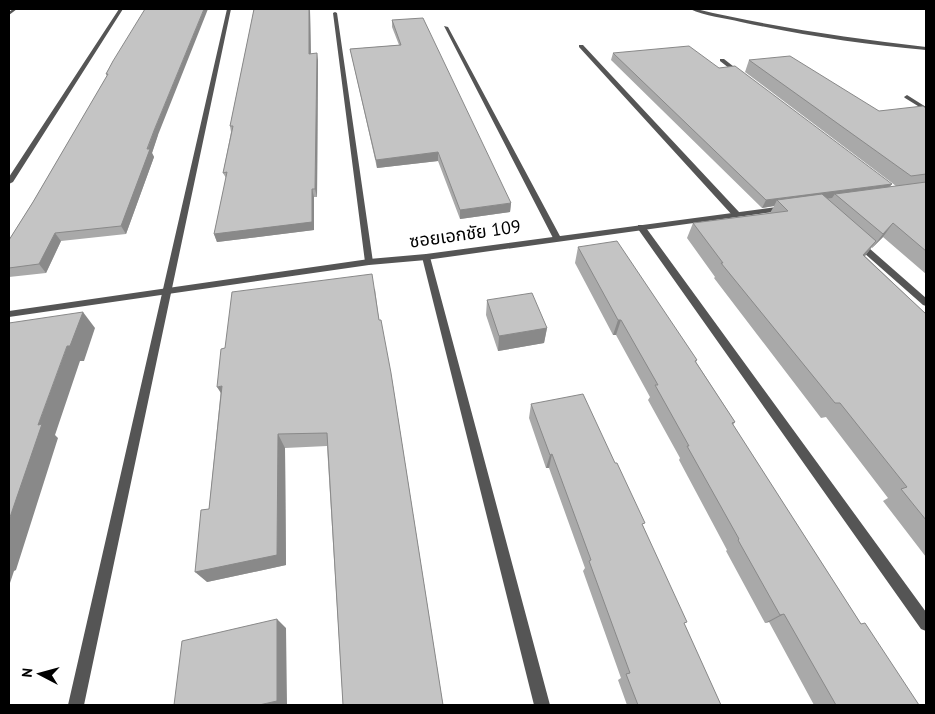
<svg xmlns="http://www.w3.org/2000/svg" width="935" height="714" font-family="'PT Sans','Noto Sans Thai',sans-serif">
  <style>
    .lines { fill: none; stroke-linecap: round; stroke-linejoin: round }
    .minor { fill: #555; fill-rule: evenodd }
    .tertiary { fill: #555; fill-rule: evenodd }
    .wall { fill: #a9a9a9 }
    .shaded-wall { fill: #898989 }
    .building { fill: #c4c4c4; stroke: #898989 }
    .labels { text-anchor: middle; stroke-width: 4; stroke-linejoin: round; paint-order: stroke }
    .street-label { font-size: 18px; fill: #000; stroke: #fff }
  </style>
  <rect width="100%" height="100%" fill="#fff"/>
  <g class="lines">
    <path class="minor" d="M 13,9 L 17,9 L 9,15 L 9,12 Z
      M 119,9 L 123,9 L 13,182 L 9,184 L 9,177 Z
      M 227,9 L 231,9 L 84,705 L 68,705 Z
      M 335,12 L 337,13 L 373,262 L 369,265 L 365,262 L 333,13 Z
      M 444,26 L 448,27 L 561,238 L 560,240 L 554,240 L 553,238 Z
      M 579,45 L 583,45 L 739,212 L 739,216 L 733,216 L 579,47 Z
      M 720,59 L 724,59 L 743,74 L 743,76 L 739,76 L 720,61 Z
      M 907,95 L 926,107 L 926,111 L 905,98 L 904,97 Z
      M 638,225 L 644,225 L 926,612 L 926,631 L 921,629 L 638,229 Z
      M 858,240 L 861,241 L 926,298 L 926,306 L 923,305 L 855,245 L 855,241 Z
      M 426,254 L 430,257 L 550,705 L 534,705 L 422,257 Z"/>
    <path class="tertiary" d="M 690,9 L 696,9 C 772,27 849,38 926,47 L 926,50 C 864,45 802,35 741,22 C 725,18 705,16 690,9 Z
      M 784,206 L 788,208 L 787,210 L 426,260 L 369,265 L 9,317 L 9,311 L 369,259 L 426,254 Z"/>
  </g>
  <path class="wall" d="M 254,9 L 310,9 L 311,54 L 318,60 L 317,197 L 314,197 L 314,230 L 217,242 L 214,234 L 226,178 L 223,173 L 231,132 L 230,126 Z
    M 392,20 L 511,203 L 510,212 L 460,219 L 438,161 L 377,168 L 350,49 L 399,45 L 392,27 Z
    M 613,53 L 892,184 L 889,187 L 896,186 L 745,72 L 749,60 L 879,111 L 926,108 L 926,274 L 883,237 L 872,248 L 872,247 L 865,256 L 926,314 L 926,557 L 883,501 L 888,498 L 826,417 L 821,418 L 714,278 L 715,277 L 687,238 L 693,223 L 770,213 L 774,206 L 762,208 L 611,60 Z
    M 113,61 L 158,135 L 152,153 L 154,157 L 126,234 L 61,241 L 46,273 L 9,277 L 9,240 L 33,202 L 107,76 L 106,74 Z
    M 578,247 L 697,360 L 696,362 L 735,422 L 733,425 L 861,624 L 919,705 L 814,705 L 769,622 L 765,623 L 726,551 L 727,550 L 679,460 L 680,458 L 648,400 L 650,397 L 616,335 L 613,335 L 575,263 Z
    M 375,289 L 379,320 L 393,388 L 443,705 L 343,705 L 327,446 L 285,448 L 286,565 L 207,582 L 209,509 L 225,348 Z
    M 487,300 L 547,328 L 544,343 L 498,351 L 486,315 Z
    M 531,404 L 643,526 L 684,624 L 721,705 L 627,705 L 618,680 L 621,678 L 583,571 L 585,568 L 549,468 L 546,468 L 529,418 Z"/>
  <path class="shaded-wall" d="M 204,9 L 208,9 L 158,135 L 152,153 L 154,157 L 126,234 L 121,226 L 155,128 Z
    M 309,9 L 310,12 L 311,61 L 309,54 Z
    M 317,53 L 318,60 L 317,197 L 315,189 Z
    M 438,152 L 438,161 L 377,168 L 376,160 Z
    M 892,184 L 886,191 L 835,194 L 832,198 L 782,205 L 777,200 L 774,206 L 762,208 L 766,200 Z
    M 312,189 L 314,197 L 314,230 L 217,242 L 214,234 Z
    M 511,203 L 510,212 L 460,219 L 460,210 Z
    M 893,223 L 883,237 L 872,248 L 883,234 Z
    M 55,233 L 61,241 L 46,273 L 39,264 Z
    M 876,241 L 865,256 L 852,270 L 863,255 Z
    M 83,312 L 95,328 L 84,361 L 80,361 L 55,435 L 58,438 L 16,570 L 14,571 L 9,586 L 9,520 L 38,425 L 67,346 Z
    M 618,320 L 621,320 L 616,335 L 613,335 Z
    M 547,328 L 544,343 L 498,351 L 499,336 Z
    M 391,373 L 393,388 L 443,705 Z
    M 222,386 L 226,401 L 217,387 Z
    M 278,434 L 285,448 L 286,565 L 207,582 L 195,572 Z
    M 552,454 L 549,468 L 546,468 L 550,455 Z
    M 784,614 L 769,622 L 765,623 L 780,615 Z
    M 277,619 L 286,628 L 287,705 L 259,705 Z"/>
  <path class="building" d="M 145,9 L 204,9 L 155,128 L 147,149 L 150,149 L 121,226 L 55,233 L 39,264 L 9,268 L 9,240 L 33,202 L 108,74 L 106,74 L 113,61 Z
    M 254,9 L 309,9 L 309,54 L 317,53 L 315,189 L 312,189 L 312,222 L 214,234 L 227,172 L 223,173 L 233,126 L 230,126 Z
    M 423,18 L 511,203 L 460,210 L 438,152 L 376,160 L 350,49 L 401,45 L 392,20 Z
    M 689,46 L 719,68 L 735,66 L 892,184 L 766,200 L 613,53 Z
    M 790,56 L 879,111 L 923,106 L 926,108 L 926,174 L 911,176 L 749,60 Z
    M 926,182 L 926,251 L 893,223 L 883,234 L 835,194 Z
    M 822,194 L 876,241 L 863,255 L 926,314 L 926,520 L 901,489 L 907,487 L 840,403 L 835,403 L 721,263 L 723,263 L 693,223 L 788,211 L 777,200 Z
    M 617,241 L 697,360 L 695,361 L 735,422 L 732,423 L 861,624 L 865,623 L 919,705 L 836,705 L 784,614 L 780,615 L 738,540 L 739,539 L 687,446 L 689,446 L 655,385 L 658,385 L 621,320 L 618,320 L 578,247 Z
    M 372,274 L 379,320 L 381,320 L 391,373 L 443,705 L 343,705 L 327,433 L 278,434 L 277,555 L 195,572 L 201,510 L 209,509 L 222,386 L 217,387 L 221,349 L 225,348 L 232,292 Z
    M 532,293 L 547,328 L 499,336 L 487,300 Z
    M 83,312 L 70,346 L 67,346 L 38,425 L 42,424 L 9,520 L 9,323 Z
    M 583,394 L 615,463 L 617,463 L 645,523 L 642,524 L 687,622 L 684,623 L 721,705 L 638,705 L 626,674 L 630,673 L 589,561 L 591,560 L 552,454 L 550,455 L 531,404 Z
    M 277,619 L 277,701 L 259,705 L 174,705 L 182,641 Z"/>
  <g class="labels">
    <g class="street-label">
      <text transform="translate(465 234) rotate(-8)" y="6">ซอยเอกชัย 109</text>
    </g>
  </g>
  <rect width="935" height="714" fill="none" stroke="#000000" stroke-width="20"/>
  <g transform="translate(40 674) rotate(276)" stroke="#ffffff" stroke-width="4" paint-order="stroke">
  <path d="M0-4L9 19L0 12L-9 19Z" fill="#000000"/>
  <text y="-8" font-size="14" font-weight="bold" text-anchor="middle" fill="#000000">N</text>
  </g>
</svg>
